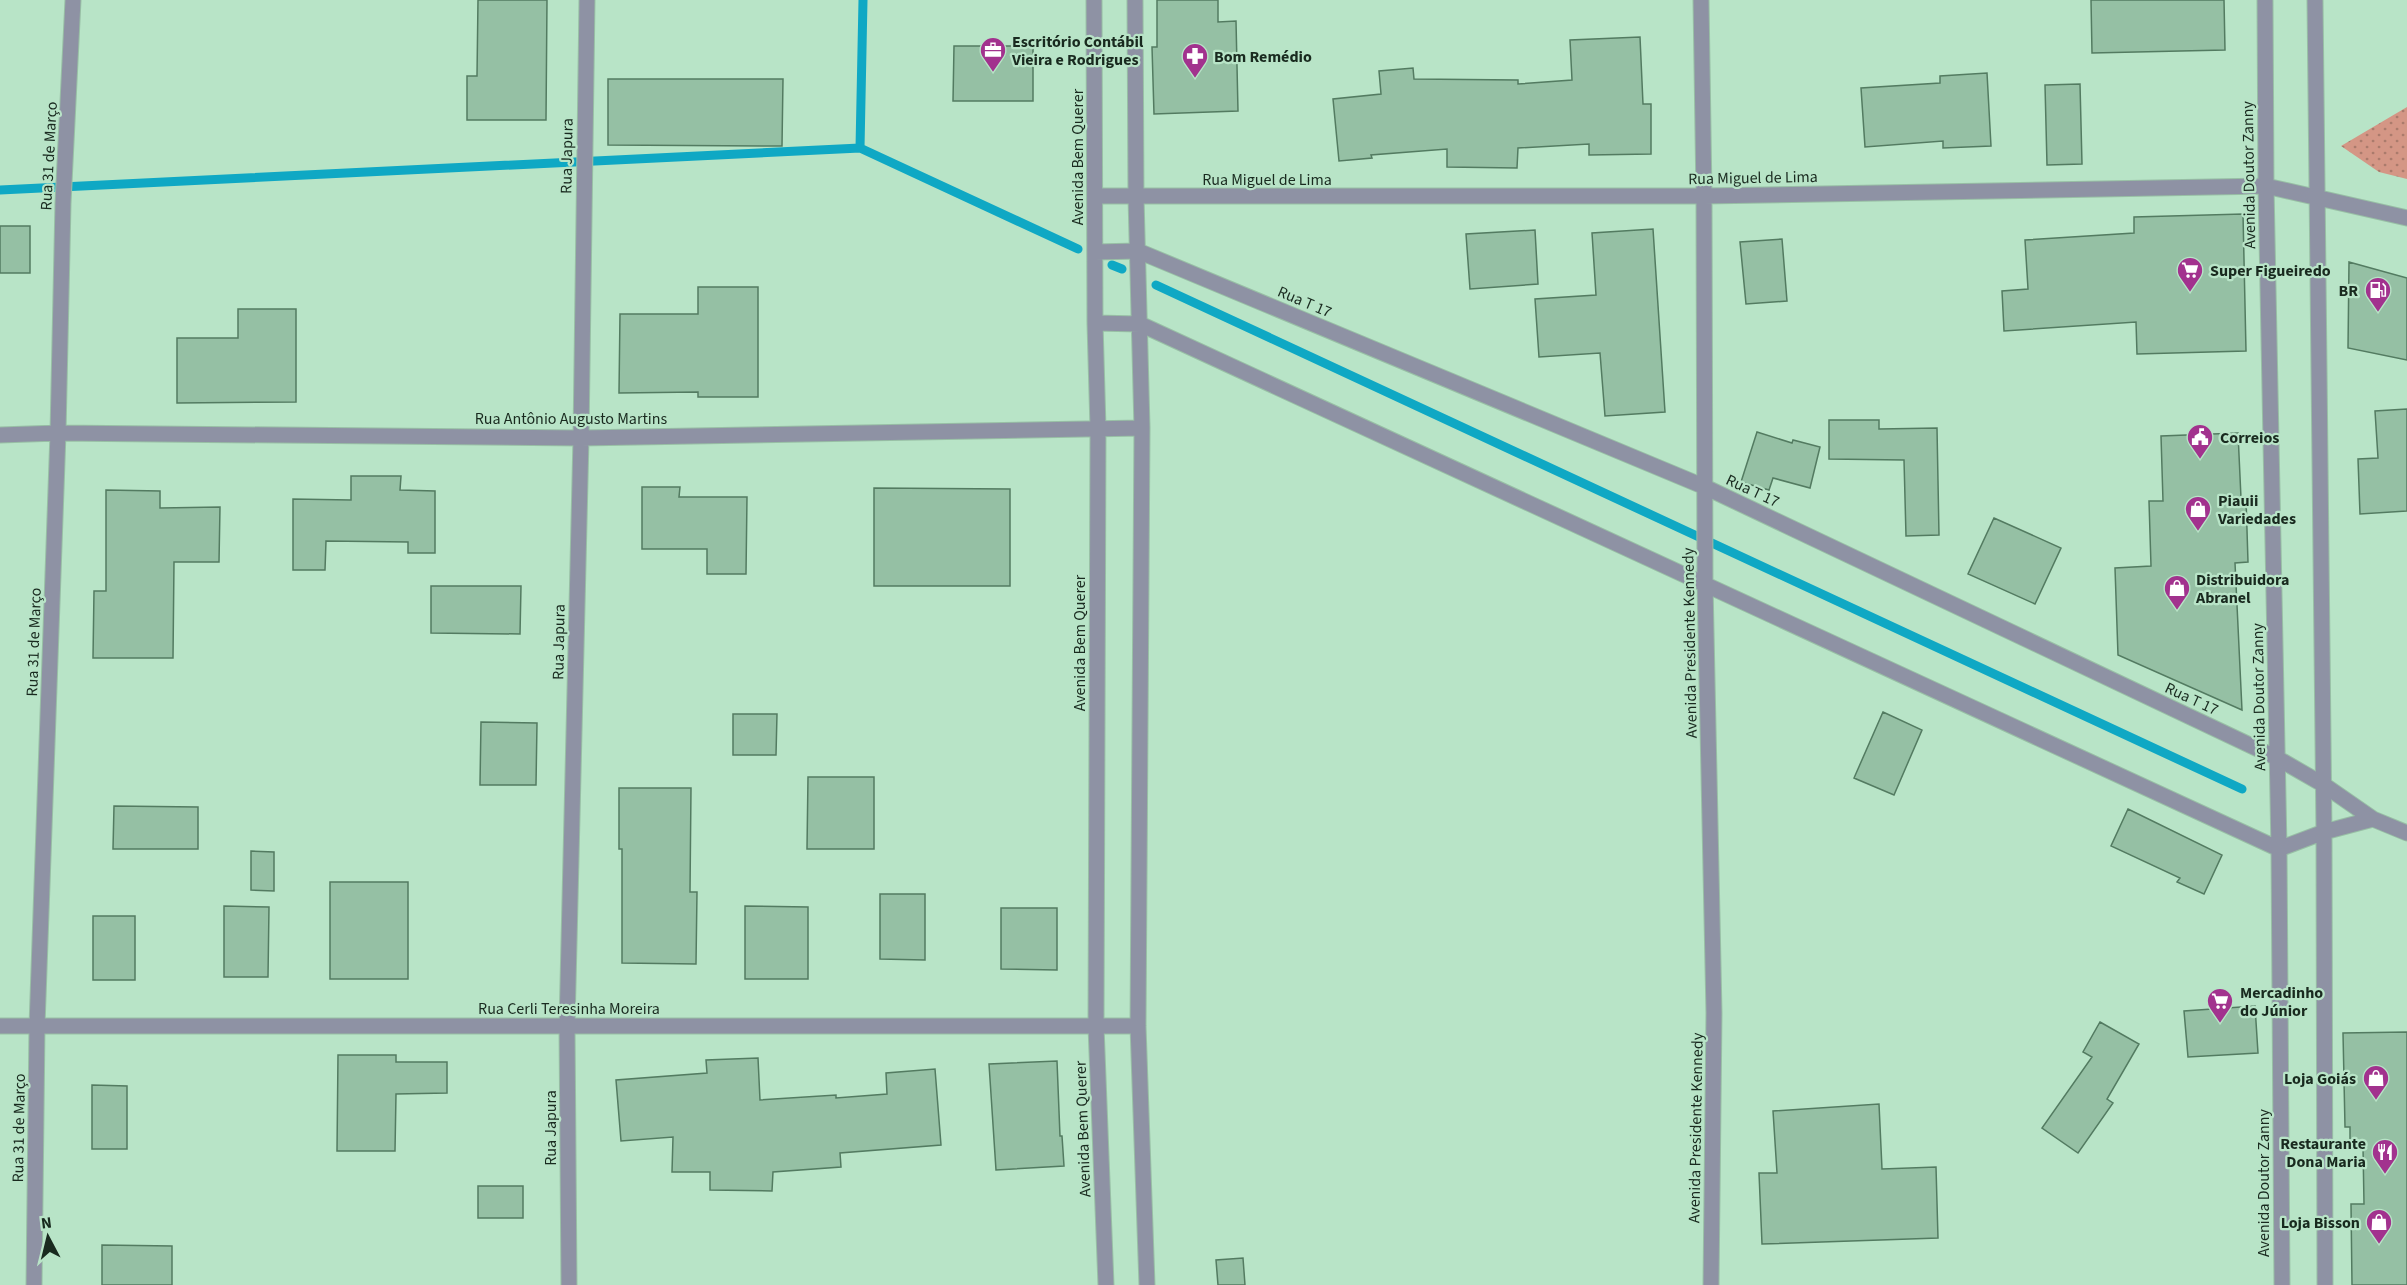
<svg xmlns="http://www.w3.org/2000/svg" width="2407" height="1285" font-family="'Source Sans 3',sans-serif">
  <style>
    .grass { fill: url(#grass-dots) }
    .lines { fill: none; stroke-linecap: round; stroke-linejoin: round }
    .stream { stroke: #0fa8c4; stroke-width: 9 }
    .building { fill: #95c0a4; stroke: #537b61; stroke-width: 1.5 }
    .minor-casing { stroke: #98bfa5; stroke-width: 17 }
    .minor { stroke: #8e92a4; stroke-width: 15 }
    .labels { text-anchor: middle; stroke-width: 4.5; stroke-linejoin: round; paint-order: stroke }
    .poi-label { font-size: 16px; font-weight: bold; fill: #192a1f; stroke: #b8e4c7; text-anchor: start }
    .street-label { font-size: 16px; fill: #192a1f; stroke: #b8e4c7 }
  </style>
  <defs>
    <pattern id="grass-dots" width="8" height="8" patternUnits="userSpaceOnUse" patternTransform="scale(1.5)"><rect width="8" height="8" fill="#d49685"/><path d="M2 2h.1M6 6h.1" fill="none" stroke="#ab7b6c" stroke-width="1.8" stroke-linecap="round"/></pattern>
  </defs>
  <rect width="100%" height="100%" fill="#b8e4c7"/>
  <path class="grass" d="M 2407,107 L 2407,179 L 2379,172 L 2341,146 Z"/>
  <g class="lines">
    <path class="stream" d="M 860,148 L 863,0
      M 0,190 L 860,148 L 1078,249
      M 1112,265 L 1122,269
      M 1156,285 L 2242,789"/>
  </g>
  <path class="building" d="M 478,0 L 547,0 L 546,120 L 467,120 L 467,76 L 477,76 Z
    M 1157,0 L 1218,0 L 1218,22 L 1236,21 L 1238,111 L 1154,114 L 1152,47 L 1157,47 Z
    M 2091,0 L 2224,0 L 2225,50 L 2092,53 Z
    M 1640,37 L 1643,104 L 1651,104 L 1651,154 L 1589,155 L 1589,144 L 1518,148 L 1517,168 L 1447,167 L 1447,149 L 1371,155 L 1372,158 L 1339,161 L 1333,99 L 1381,94 L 1379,71 L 1413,68 L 1414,79 L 1518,80 L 1518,84 L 1572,80 L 1570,40 Z
    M 954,46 L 1033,46 L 1033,101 L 953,101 Z
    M 1987,73 L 1991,146 L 1943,148 L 1943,141 L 1865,147 L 1861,88 L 1940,83 L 1940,76 Z
    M 608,79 L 783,79 L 782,146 L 608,145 Z
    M 2080,84 L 2082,164 L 2047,165 L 2045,85 Z
    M 2243,214 L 2246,351 L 2137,354 L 2136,322 L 2004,331 L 2002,291 L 2028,289 L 2025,240 L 2134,233 L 2134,217 Z
    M 0,226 L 30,226 L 30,273 L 0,273 Z
    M 1653,229 L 1665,412 L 1605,416 L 1600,353 L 1539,357 L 1535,299 L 1596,295 L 1592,233 Z
    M 1535,230 L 1538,284 L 1470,289 L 1466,234 Z
    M 1782,239 L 1787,301 L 1746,304 L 1740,242 Z
    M 2349,262 L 2407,278 L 2407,360 L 2348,348 Z
    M 698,287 L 758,287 L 758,397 L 698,397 L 698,392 L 619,393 L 620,314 L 698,314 Z
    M 238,309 L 296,309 L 296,402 L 177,403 L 177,338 L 238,338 Z
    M 2407,409 L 2407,511 L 2360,514 L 2358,459 L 2378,458 L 2375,411 Z
    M 1829,420 L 1879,420 L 1879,429 L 1937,428 L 1939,535 L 1906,536 L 1904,460 L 1829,459 Z
    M 1757,432 L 1792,443 L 1793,440 L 1820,447 L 1810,488 L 1773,478 L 1769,490 L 1741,482 Z
    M 2238,433 L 2241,498 L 2246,498 L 2248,562 L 2235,563 L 2242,710 L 2118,655 L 2115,568 L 2151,566 L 2149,501 L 2163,501 L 2161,436 Z
    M 351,476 L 401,476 L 400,490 L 435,491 L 435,553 L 408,553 L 408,542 L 326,541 L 325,570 L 293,570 L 293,499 L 351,500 Z
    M 642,487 L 680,487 L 679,497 L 747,497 L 746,574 L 707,574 L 707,549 L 642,549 Z
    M 874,488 L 1010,489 L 1010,586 L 874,586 Z
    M 106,490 L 160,491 L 160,508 L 220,507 L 219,562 L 174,562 L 173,658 L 93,658 L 94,591 L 106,591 Z
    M 1994,518 L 2061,548 L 2035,604 L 1968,574 Z
    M 431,586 L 521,586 L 520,634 L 431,633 Z
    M 1883,712 L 1922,730 L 1894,795 L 1854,778 Z
    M 733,714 L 777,714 L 776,755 L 733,755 Z
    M 481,722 L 537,723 L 536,785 L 480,785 Z
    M 808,777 L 874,777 L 874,849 L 807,849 Z
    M 619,788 L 691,788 L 690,892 L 697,892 L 696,964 L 622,963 L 622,849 L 619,849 Z
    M 114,806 L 198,807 L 198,849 L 113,849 Z
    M 2128,809 L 2222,855 L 2204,894 L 2177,882 L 2180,878 L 2111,846 Z
    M 251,851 L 274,852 L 274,891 L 251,890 Z
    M 330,882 L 408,882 L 408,979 L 330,979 Z
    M 880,894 L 925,894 L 925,960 L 880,959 Z
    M 224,906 L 269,907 L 268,977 L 224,977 Z
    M 745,906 L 808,907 L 808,979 L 745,979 Z
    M 1001,908 L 1057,908 L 1057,970 L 1001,969 Z
    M 93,916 L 135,916 L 135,980 L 93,980 Z
    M 2255,1006 L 2258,1053 L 2188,1057 L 2184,1011 Z
    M 2100,1022 L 2139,1044 L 2107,1099 L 2113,1103 L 2078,1153 L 2042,1128 L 2092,1057 L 2083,1052 Z
    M 2407,1032 L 2407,1285 L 2352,1285 L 2351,1204 L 2364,1204 L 2363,1147 L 2350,1147 L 2350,1127 L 2345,1127 L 2343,1033 Z
    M 338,1055 L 396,1055 L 396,1062 L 447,1062 L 447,1093 L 396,1094 L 395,1151 L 337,1151 Z
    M 758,1058 L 760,1100 L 836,1095 L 836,1098 L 887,1094 L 886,1073 L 935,1069 L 941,1145 L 840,1153 L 841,1167 L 773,1172 L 772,1191 L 710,1190 L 710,1172 L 672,1172 L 673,1137 L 621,1141 L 616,1080 L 707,1073 L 706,1060 Z
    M 1057,1061 L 1060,1136 L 1062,1136 L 1064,1166 L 996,1170 L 989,1064 Z
    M 92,1085 L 127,1086 L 127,1149 L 92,1149 Z
    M 1879,1104 L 1882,1169 L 1936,1167 L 1938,1238 L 1762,1244 L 1759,1173 L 1777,1173 L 1773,1111 Z
    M 478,1186 L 523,1186 L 523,1218 L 478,1218 Z
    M 102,1245 L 172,1246 L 172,1285 L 102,1285 Z
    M 1243,1258 L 1245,1285 L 1218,1285 L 1216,1260 Z"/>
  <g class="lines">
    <g class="minor-casing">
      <path id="minor" d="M 1094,0 L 1095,323 L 1098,428 L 1096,1026 L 1106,1285
        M 1135,0 L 1136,197 L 1142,428 L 1138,1026 L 1147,1285
        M 1701,0 L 1704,196 L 1705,584 L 1714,1013 L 1711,1285
        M 2265,0 L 2266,186 L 2279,849 L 2282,1285
        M 2315,0 L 2324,832 L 2325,1285
        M 1095,196 L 1704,196 L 2266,186 L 2407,218
        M 1095,252 L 1138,251 L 1705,487 L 2277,758 L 2324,785 L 2373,819 L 2407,833
        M 1095,323 L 1140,324 L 2279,849 L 2324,832 L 2373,819
        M 0,435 L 58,433 L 581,438 L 1142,428
        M 0,1026 L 1138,1026
        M 34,1285 L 37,1026 L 58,433 L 63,203 L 73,0
        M 569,1285 L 567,1026 L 581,438 L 587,0"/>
    </g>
    <use href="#minor" class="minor"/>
  </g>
  <defs>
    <g id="office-pin" transform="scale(1.35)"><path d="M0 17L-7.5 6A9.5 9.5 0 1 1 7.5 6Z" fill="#a2328e" stroke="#b8e4c7"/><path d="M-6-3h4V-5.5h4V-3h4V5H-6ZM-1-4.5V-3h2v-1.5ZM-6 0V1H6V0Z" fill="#fff"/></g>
    <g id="pharmacy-pin" transform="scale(1.35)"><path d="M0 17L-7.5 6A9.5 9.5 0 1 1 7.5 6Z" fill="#a2328e" stroke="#b8e4c7"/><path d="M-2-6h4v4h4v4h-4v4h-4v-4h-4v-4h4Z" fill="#fff"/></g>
    <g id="supermarket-pin" transform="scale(1.35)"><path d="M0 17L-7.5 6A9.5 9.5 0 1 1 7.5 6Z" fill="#a2328e" stroke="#b8e4c7"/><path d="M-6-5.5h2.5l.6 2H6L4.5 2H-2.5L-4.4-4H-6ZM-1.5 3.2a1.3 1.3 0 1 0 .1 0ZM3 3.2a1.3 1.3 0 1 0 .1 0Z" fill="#fff"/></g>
    <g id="fuel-pin" transform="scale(1.35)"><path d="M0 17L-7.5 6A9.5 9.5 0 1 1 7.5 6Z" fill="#a2328e" stroke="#b8e4c7"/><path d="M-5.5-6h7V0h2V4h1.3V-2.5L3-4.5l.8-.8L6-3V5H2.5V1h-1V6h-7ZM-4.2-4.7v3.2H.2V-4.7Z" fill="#fff"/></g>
    <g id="civic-pin" transform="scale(1.35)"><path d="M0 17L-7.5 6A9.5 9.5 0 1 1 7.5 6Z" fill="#a2328e" stroke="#b8e4c7"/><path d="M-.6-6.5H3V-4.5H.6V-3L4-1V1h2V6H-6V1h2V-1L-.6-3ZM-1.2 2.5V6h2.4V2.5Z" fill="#fff"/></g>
    <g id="shop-pin" transform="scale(1.35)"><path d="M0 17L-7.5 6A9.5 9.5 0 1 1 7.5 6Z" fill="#a2328e" stroke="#b8e4c7"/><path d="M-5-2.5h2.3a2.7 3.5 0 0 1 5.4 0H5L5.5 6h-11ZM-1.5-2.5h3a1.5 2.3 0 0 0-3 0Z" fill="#fff"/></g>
    <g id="restaurant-pin" transform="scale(1.35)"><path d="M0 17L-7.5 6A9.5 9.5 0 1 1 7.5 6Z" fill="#a2328e" stroke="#b8e4c7"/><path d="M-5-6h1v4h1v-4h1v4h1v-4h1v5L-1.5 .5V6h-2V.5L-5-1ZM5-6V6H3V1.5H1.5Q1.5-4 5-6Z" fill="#fff"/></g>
  </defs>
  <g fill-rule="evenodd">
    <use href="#office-pin" x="993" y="50"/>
    <use href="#pharmacy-pin" x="1195" y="56"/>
    <use href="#supermarket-pin" x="2190" y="270"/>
    <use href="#fuel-pin" x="2378" y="290"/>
    <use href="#civic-pin" x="2200" y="437"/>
    <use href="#shop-pin" x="2198" y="509"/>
    <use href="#shop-pin" x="2177" y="588"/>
    <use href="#supermarket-pin" x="2220" y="1001"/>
    <use href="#shop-pin" x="2376" y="1078"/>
    <use href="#restaurant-pin" x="2385" y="1152"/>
    <use href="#shop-pin" x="2379" y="1222"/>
  </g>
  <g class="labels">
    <g class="poi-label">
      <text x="1012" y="47">Escritório Contábil<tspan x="1012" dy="18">Vieira e Rodrigues</tspan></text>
      <text x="1214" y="62">Bom Remédio</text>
      <text x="2210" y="276">Super Figueiredo</text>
      <text x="2358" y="296" text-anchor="end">BR</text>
      <text x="2220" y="443">Correios</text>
      <text x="2218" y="506">Piauii<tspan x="2218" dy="18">Variedades</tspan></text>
      <text x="2196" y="585">Distribuidora<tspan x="2196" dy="18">Abranel</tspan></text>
      <text x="2240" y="998">Mercadinho<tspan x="2240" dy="18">do Júnior</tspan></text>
      <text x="2356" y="1084" text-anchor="end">Loja Goiás</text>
      <text x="2366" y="1149" text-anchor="end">Restaurante<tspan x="2366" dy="18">Dona Maria</tspan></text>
      <text x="2360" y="1228" text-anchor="end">Loja Bisson</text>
    </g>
    <g class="street-label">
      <text transform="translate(48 156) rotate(-87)" y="6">Rua 31 de Março</text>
      <text transform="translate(566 156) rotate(-89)" y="6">Rua Japura</text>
      <text transform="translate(1077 157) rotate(-90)" y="6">Avenida Bem Querer</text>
      <text transform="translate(2248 175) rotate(-91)" y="6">Avenida Doutor Zanny</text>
      <text transform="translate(1753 177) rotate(-1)" y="6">Rua Miguel de Lima</text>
      <text x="1267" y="185">Rua Miguel de Lima</text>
      <text transform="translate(1305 301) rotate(23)" y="6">Rua T 17</text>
      <text x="571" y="424">Rua Antônio Augusto Martins</text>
      <text transform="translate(1753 490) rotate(25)" y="6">Rua T 17</text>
      <text transform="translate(33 642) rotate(-88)" y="6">Rua 31 de Março</text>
      <text transform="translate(558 642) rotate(-89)" y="6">Rua Japura</text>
      <text transform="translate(1079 643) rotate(-90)" y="6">Avenida Bem Querer</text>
      <text transform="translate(1689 643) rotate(-91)" y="6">Avenida Presidente Kennedy</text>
      <text transform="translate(2258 697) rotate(-91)" y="6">Avenida Doutor Zanny</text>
      <text transform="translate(2192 698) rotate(25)" y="6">Rua T 17</text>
      <text x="569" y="1014">Rua Cerli Teresinha Moreira</text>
      <text transform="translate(18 1128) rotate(-89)" y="6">Rua 31 de Março</text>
      <text transform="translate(550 1128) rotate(-90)" y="6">Rua Japura</text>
      <text transform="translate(1695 1128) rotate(-89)" y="6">Avenida Presidente Kennedy</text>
      <text transform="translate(1082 1129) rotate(-92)" y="6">Avenida Bem Querer</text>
      <text transform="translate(2263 1183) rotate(-90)" y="6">Avenida Doutor Zanny</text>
    </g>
  </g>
  <g transform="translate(48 1237) rotate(353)" stroke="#b8e4c7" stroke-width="4.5" paint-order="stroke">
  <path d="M0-4.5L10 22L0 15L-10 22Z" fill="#192a1f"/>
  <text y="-9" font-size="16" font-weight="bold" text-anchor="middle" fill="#192a1f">N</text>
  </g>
</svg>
